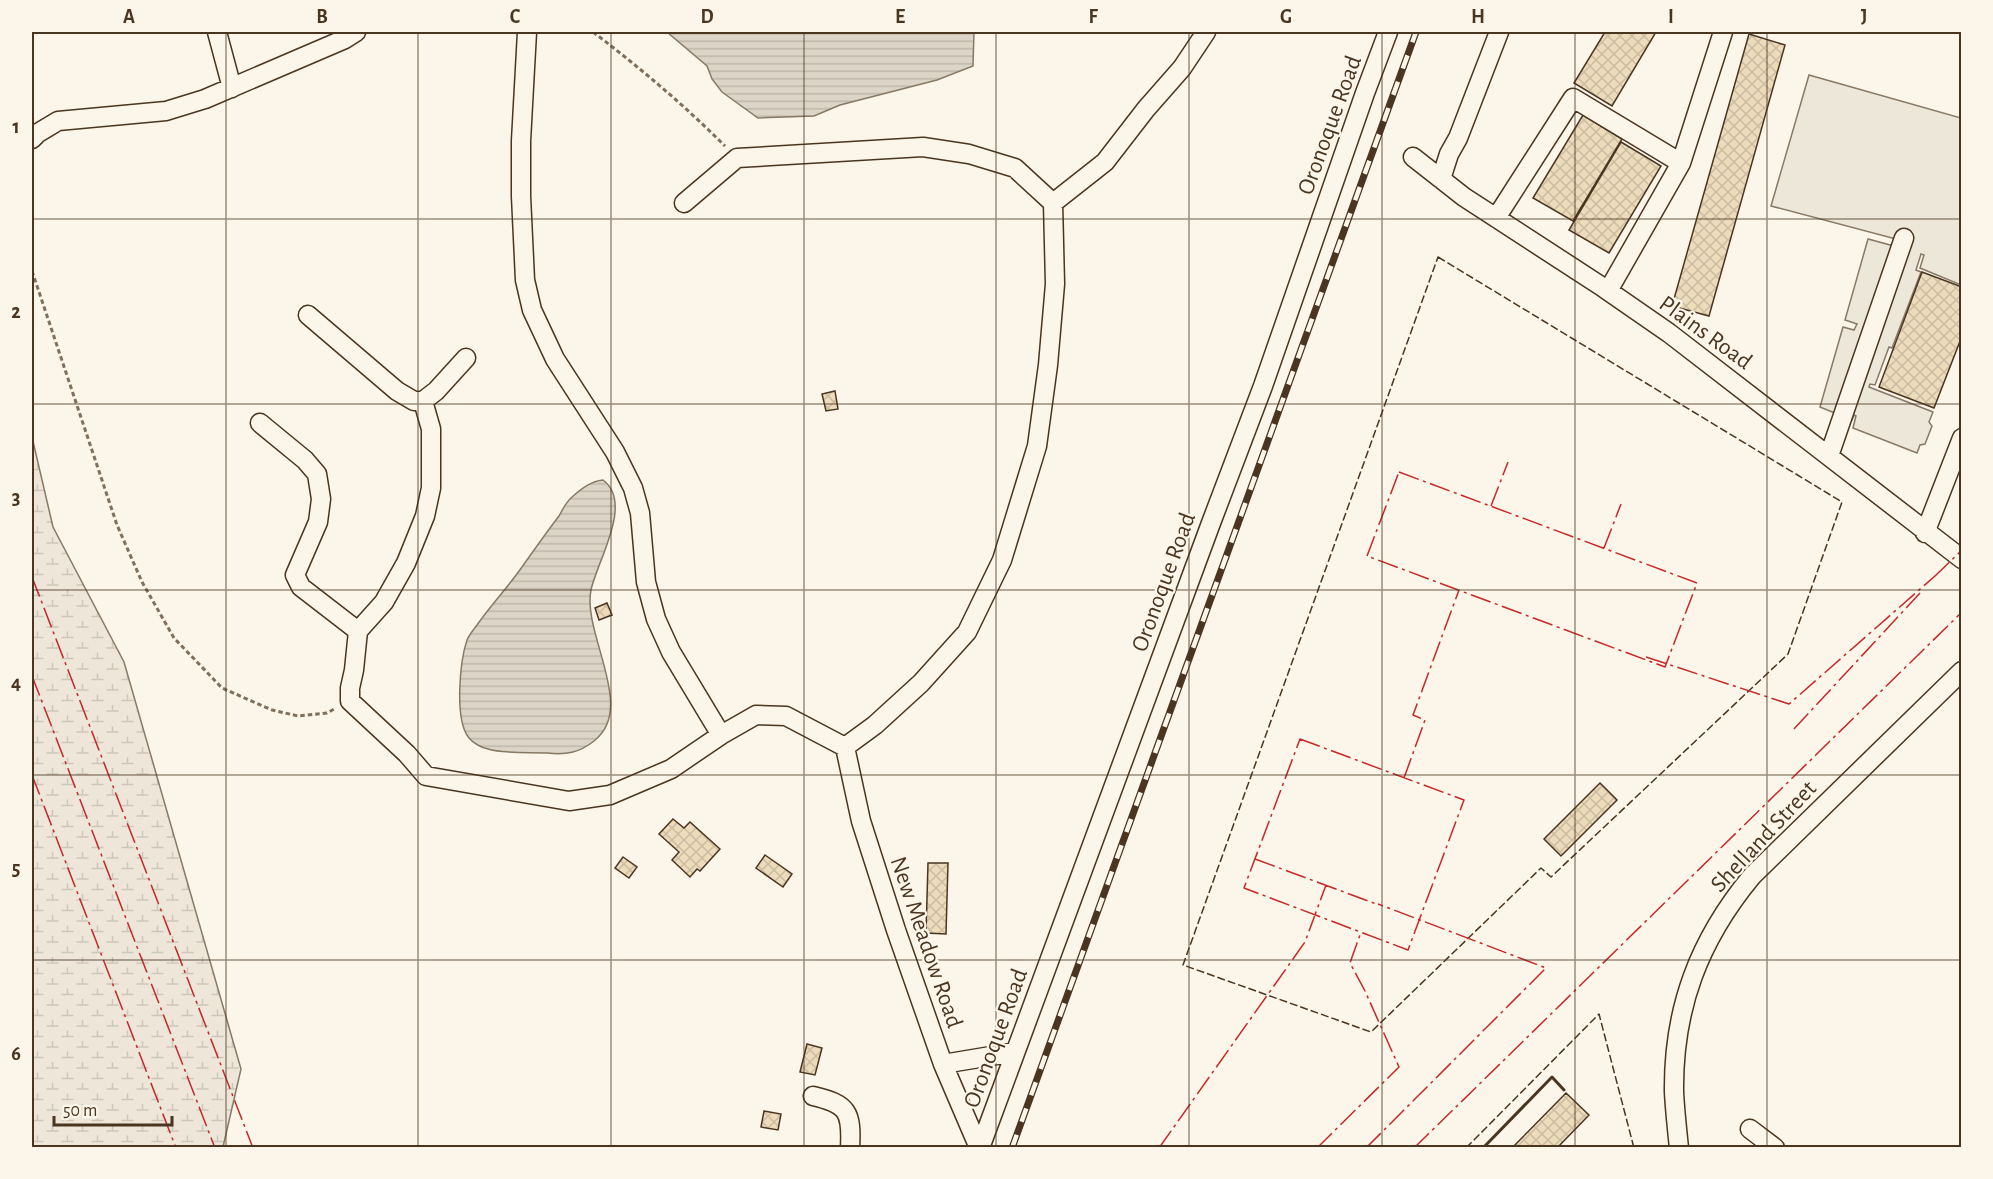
<svg xmlns="http://www.w3.org/2000/svg" width="1993" height="1179" font-family="'Alegreya Sans',sans-serif">
  <style>
    .wetland { fill: url(#wetland-marsh); stroke: #887966; stroke-width: 1.5 }
    .parking { fill: #ede7d9; stroke: #887966; stroke-width: 1.5 }
    .water { fill: url(#water-rules); stroke: #887966; stroke-width: 1.5 }
    .building { fill: url(#building-cross-hatch); stroke: #4a3520; stroke-width: 1.5 }
    .lines { fill: none; stroke-linecap: round; stroke-linejoin: round }
    .minor-casing { stroke: #4a3520; stroke-width: 21 }
    .path { stroke: #7f6f5c; stroke-width: 3; stroke-dasharray: 4.5 3; stroke-linecap: butt }
    .minor { stroke: #fbf6e9; stroke-width: 18 }
    .rail-casing { stroke: #4a3520; stroke-width: 7 }
    .rail { stroke: #fbf6e9; stroke-width: 4.5; stroke-dasharray: 14; stroke-linecap: butt }
    .fence { stroke: #4a3520; stroke-width: 1.5; stroke-dasharray: 8 3; stroke-linecap: butt }
    .wall { stroke: #4a3520; stroke-width: 3 }
    .power { stroke: #c62828; stroke-width: 1.5; stroke-dasharray: 21 4.5 3 4.5; stroke-linecap: butt }
    .grid { fill: none; stroke: #4a3520; stroke-width: 1.5; stroke-opacity: 0.55 }
    .labels { text-anchor: middle; stroke-width: 4.5; stroke-linejoin: round; paint-order: stroke }
    .street-label { font-size: 24px; fill: #4a3520; stroke: #fbf6e9 }
    .neatline { fill: none; stroke: #4a3520; stroke-width: 2 }
    .grid-label { font-size: 20px; text-anchor: middle; font-weight: bold; fill: #4a3520 }
  </style>
  <defs>
    <pattern id="wetland-marsh" width="20" height="14" patternUnits="userSpaceOnUse" patternTransform="scale(1.5)"><rect width="20" height="14" fill="#ede6d9"/><path d="M1 5h8M5 5V1M11 12h8M15 12V8" fill="none" stroke="#cdc6ba"/></pattern>
    <pattern id="water-rules" width="6" height="5" patternUnits="userSpaceOnUse" patternTransform="scale(1.5)"><rect width="6" height="5" fill="#dcd4c6"/><path d="M0 2.5h6" fill="none" stroke="#beb7aa"/></pattern>
    <pattern id="building-cross-hatch" width="8" height="8" patternUnits="userSpaceOnUse" patternTransform="scale(1.5)"><rect width="8" height="8" fill="#ecdcbc"/><path d="M0 0l8 8M0 8l8-8" fill="none" stroke="#ccbda1"/></pattern>
  </defs>
  <rect width="100%" height="100%" fill="#fbf6e9"/>
  <path class="wetland" d="M 32,437 L 53,527 L 124,662 L 241,1069 L 223,1147 L 32,1147 Z"/>
  <path class="parking" d="M 1809,75 L 1961,118 L 1961,285 L 1920,268 L 1924,255 L 1921,254 L 1916,270 L 1921,272 L 1892,348 L 1889,347 L 1875,385 L 1870,384 L 1869,387 L 1933,412 L 1929,422 L 1932,426 L 1925,444 L 1920,445 L 1917,453 L 1853,428 L 1856,416 L 1854,415 L 1852,420 L 1820,407 L 1843,327 L 1854,330 L 1857,324 L 1845,320 L 1868,239 L 1894,246 L 1896,239 L 1771,206 Z"/>
  <path class="water" d="M 667,32 L 974,32 L 973,66 L 937,80 L 840,105 L 814,116 L 758,118 L 722,92 L 712,79 L 707,66 Z
    M 603,480 C 634,503 597,561 591,590 C 582,634 637,708 594,741 C 579,753 566,755 547,753 C 531,752 503,754 488,749 C 482,748 473,743 469,738 C 454,720 460,661 467,640 C 469,635 474,629 477,625 C 491,605 508,587 522,567 C 534,550 546,533 559,516 C 563,509 566,502 572,497 C 581,489 591,481 603,480 Z"/>
  <path class="building" d="M 1605,32 L 1656,32 L 1612,106 L 1574,83 Z
    M 1749,34 L 1785,45 L 1709,316 L 1672,306 Z
    M 1583,115 L 1622,139 L 1573,221 L 1533,198 Z
    M 1621,142 L 1661,166 L 1609,253 L 1569,230 Z
    M 1922,272 L 1962,287 L 1962,336 L 1934,408 L 1879,387 Z
    M 835,391 L 838,409 L 826,411 L 822,394 Z
    M 607,603 L 612,615 L 599,620 L 595,608 Z
    M 1600,783 L 1617,800 L 1561,856 L 1544,839 Z
    M 673,819 L 684,828 L 690,822 L 720,849 L 700,871 L 697,869 L 690,877 L 672,860 L 679,852 L 659,834 Z
    M 765,855 L 792,874 L 783,887 L 756,868 Z
    M 623,857 L 637,867 L 629,878 L 615,868 Z
    M 928,863 L 948,863 L 946,934 L 926,933 Z
    M 807,1044 L 822,1048 L 815,1075 L 800,1072 Z
    M 1566,1093 L 1589,1115 L 1557,1148 L 1512,1148 Z
    M 764,1111 L 781,1114 L 778,1130 L 761,1127 Z"/>
  <g class="lines">
    <g class="minor-casing">
      <path id="minor" d="M 217,32 L 232,88
        M 527,32 L 521,141 L 521,196 L 525,280 L 532,310 L 555,359 L 615,452 L 633,488 L 640,513 L 646,582 L 656,619 L 671,652 L 721,735
        M 32,139 L 38,133 L 58,121 L 166,111 L 205,99 L 345,39 L 356,32
        M 1413,157 L 1464,197 L 1604,288 L 1669,333 L 1962,559
        M 1441,179 L 1449,154 L 1458,138 L 1499,32
        M 684,203 L 737,158 L 923,147 L 969,154 L 1015,168 L 1053,203 L 1055,284 L 1048,365 L 1037,446 L 1002,560 L 967,632 L 921,683 L 875,725 L 845,747
        M 1053,203 L 1105,162 L 1146,109 L 1182,68 L 1206,32
        M 1496,218 L 1573,98 L 1681,163
        M 1608,291 L 1681,163 L 1723,32
        M 308,315 L 397,391 L 414,401 L 423,401 L 436,391 L 466,358
        M 423,401 L 431,429 L 431,488 L 425,516 L 406,563 L 384,602 L 358,631 L 354,670 L 350,688 L 350,701 L 407,754 L 426,776 L 569,801 L 610,795 L 671,769 L 721,735 L 756,715 L 786,716 L 845,747
        M 260,423 L 305,460 L 317,474 L 321,499 L 318,522 L 295,575 L 301,587 L 358,631
        M 1829,456 L 1904,238
        M 1925,533 L 1962,438
        M 845,747 L 861,821 L 896,930 L 943,1064 L 979,1148
        M 943,1064 L 1015,1052
        M 813,1096 C 848,1104 852,1112 850,1148
        M 1750,1129 L 1775,1148
        M 980,1148 L 1211,523 L 1263,386 L 1365,93 L 1388,32
        M 1679,1148 C 1677,1129 1675,1111 1674,1092 C 1673,1008 1699,940 1752,876 L 1962,671"/>
    </g>
    <path class="path" d="M 593,32 C 639,67 684,105 725,146
      M 32,271 L 117,525 L 142,582 L 174,638 L 222,688 L 272,710 L 298,716 L 327,713 L 336,708"/>
    <use href="#minor" class="minor"/>
    <g class="rail-casing">
      <path id="rail" d="M 1012,1148 L 1416,32"/>
    </g>
    <use href="#rail" class="rail"/>
    <path class="fence" d="M 1438,257 L 1842,502 L 1788,654 L 1551,877 L 1541,868 L 1371,1032 L 1183,965 Z
      M 1466,1148 L 1599,1014 L 1634,1148"/>
    <path class="wall" d="M 1483,1148 L 1552,1077 L 1564,1090"/>
    <path class="power" d="M 1399,472 L 1697,583 L 1665,667 L 1367,556 Z
      M 1491,506 L 1508,462
      M 1604,548 L 1621,504
      M 32,577 L 253,1148
      M 1934,577 L 1962,550
      M 1646,657 L 1789,704 L 1935,576
      M 32,676 L 215,1148
      M 1794,729 L 1920,593
      M 1300,739 L 1464,800 L 1408,950 L 1244,888 Z
      M 32,775 L 176,1148
      M 1404,778 L 1425,720 L 1413,715 L 1459,590
      M 1255,859 L 1379,905
      M 1159,1148 L 1305,942 L 1326,885
      M 1317,1148 L 1399,1067 L 1365,991 L 1350,963 L 1361,932
      M 1366,1148 L 1546,968 L 1378,904
      M 1414,1148 L 1962,612"/>
  </g>
  <path class="grid" d="M 226,32 L 226,1148M 418,32 L 418,1148M 611,32 L 611,1148M 804,32 L 804,1148M 996,32 L 996,1148M 1189,32 L 1189,1148M 1382,32 L 1382,1148M 1575,32 L 1575,1148M 1767,32 L 1767,1148M 32,219 L 1962,219M 32,404 L 1962,404M 32,590 L 1962,590M 32,775 L 1962,775M 32,960 L 1962,960"/>
  <g class="labels">
    <g class="street-label">
      <text transform="translate(1329 125) rotate(-70)" y="8">Oronoque Road</text>
      <text transform="translate(1706 332) rotate(36)" y="8">Plains Road</text>
      <text transform="translate(1163 582) rotate(-70)" y="8">Oronoque Road</text>
      <text transform="translate(1763 836) rotate(-47)" y="8">Shelland Street</text>
      <text transform="translate(927 942) rotate(71)" y="8">New Meadow Road</text>
      <text transform="translate(995 1038) rotate(-70)" y="8">Oronoque Road</text>
    </g>
  </g>
  <rect width="1993" height="1179" fill="none" stroke="#fbf6e9" stroke-width="66"/>
  <path d="M54 1116v9h118v-9" fill="none" stroke="#4a3520" stroke-width="3"/>
  <text x="63" y="1116" font-size="18" fill="#4a3520" stroke="#fbf6e9" stroke-width="4.5" paint-order="stroke">50 m</text>
  <rect x="33" y="33" width="1927" height="1113" class="neatline"/>
  <g class="grid-label">
    <text x="129" y="23">A</text>
    <text x="322" y="23">B</text>
    <text x="515" y="23">C</text>
    <text x="707" y="23">D</text>
    <text x="900" y="23">E</text>
    <text x="1093" y="23">F</text>
    <text x="1286" y="23">G</text>
    <text x="1478" y="23">H</text>
    <text x="1671" y="23">I</text>
    <text x="1864" y="23">J</text>
    <text x="16" y="133">1</text>
    <text x="16" y="318">2</text>
    <text x="16" y="504">3</text>
    <text x="16" y="689">4</text>
    <text x="16" y="875">5</text>
    <text x="16" y="1060">6</text>
  </g>
</svg>
